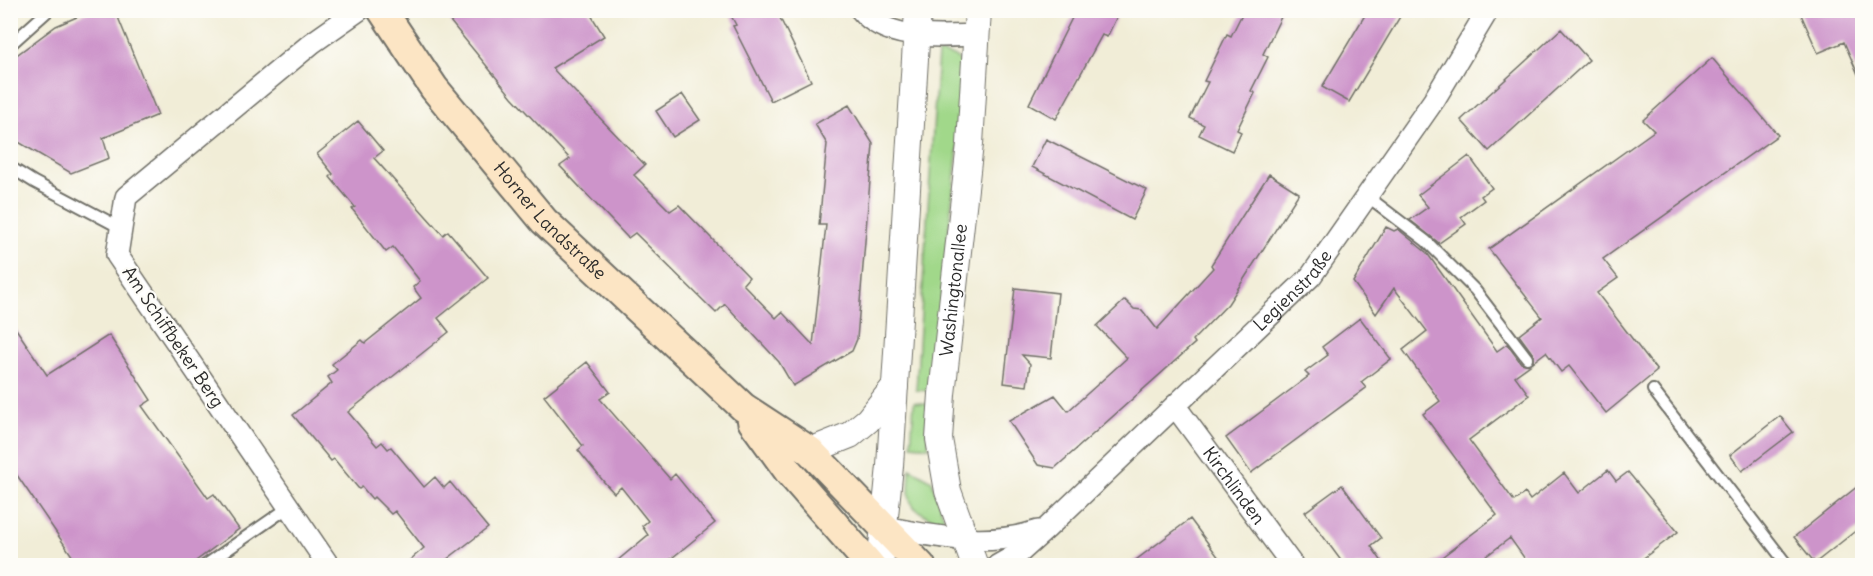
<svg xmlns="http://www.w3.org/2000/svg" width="1873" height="576" font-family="Delius,sans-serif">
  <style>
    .green { fill: #a1d88a; stroke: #66825a; stroke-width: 1.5 }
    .building { fill: #cd94ca }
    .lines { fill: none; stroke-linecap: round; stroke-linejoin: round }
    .service-casing { stroke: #706f67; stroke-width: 14 }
    .minor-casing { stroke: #706f67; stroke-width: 24 }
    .tertiary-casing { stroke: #706f67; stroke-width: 28 }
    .secondary-casing { stroke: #706f67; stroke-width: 32 }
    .service { stroke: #fff; stroke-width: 10 }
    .minor { stroke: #fff; stroke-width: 21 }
    .tertiary { stroke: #fff; stroke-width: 26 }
    .secondary { stroke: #fce5c4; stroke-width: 28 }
    .labels { text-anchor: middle; stroke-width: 4.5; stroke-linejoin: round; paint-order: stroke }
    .street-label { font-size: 18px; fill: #2b2b2b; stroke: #fdfcf7 }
  </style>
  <rect width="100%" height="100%" fill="#fdfcf7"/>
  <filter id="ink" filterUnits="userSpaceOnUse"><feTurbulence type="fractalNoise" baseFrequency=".0167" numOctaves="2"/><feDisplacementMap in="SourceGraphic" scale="12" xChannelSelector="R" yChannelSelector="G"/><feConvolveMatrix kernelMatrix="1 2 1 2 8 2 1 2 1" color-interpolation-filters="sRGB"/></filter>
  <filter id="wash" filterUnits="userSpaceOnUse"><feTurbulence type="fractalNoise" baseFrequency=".008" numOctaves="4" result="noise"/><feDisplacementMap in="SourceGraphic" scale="24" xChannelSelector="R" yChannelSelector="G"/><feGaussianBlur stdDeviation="1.35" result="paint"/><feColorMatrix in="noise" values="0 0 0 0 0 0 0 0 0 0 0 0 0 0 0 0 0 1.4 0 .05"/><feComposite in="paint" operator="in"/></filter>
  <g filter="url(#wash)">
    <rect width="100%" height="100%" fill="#f1edd7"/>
    <path class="green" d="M 938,53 C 954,54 961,58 966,74 L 931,391 L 916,390 Z
      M 914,402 L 928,404 L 927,431 L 929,447 L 911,445 Z
      M 910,468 L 932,481 L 944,518 L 938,522 C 904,504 909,505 910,468 Z"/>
    <g id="blocks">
      <path class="building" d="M 93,10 L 115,10 L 158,115 L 103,138 L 109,158 L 71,173 L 10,137 L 10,60 L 56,26 Z
        M 441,10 L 588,10 L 604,36 L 552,68 L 645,165 L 634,175 L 670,211 L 679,205 L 749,277 L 743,284 L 776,318 L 782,312 L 813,345 L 826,225 L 819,225 L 827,144 L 815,124 L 849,105 L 873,144 L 857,339 L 852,351 L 793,386 L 779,362 L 725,304 L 716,313 L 635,233 L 628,238 L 560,166 L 570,159 L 512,97 Z
        M 728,10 L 776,10 L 811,81 L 771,101 L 733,26 L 736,25 Z
        M 1076,10 L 1120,10 L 1107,37 L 1102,35 L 1056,119 L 1029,104 Z
        M 1244,10 L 1281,10 L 1278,16 L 1281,17 L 1263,54 L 1268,57 L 1251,91 L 1255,93 L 1237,130 L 1241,132 L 1232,151 L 1199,135 L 1204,125 L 1190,118 L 1208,82 L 1204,81 L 1227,34 L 1231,36 Z
        M 1368,10 L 1404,10 L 1349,102 L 1322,87 Z
        M 1799,10 L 1863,10 L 1863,86 L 1844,42 L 1818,53 Z
        M 1561,29 L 1589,60 L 1489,151 L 1461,120 Z
        M 1712,58 L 1778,135 L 1603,259 L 1618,278 L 1597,293 L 1657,371 L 1606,413 L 1569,366 L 1561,372 L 1546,352 L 1533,362 L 1533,354 L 1519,335 L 1542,317 L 1489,249 L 1654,131 L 1643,120 Z
        M 682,94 L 700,120 L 673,137 L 656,111 Z
        M 358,121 L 383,151 L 374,158 L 443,235 L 448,231 L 488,278 L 438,318 L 449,332 L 348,412 L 377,446 L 382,442 L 388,449 L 391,447 L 424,487 L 435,477 L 444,488 L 450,482 L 488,528 L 438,566 L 403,566 L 424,548 L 395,511 L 391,514 L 374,497 L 372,499 L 362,487 L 359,489 L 334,459 L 331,461 L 293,415 L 332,383 L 328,377 L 337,370 L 332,364 L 362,340 L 365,343 L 421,298 L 413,287 L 420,281 L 393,247 L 386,252 L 352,209 L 355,207 L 330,177 L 333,174 L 317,154 Z
        M 1046,139 L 1147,190 L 1132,220 L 1032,167 Z
        M 1469,156 L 1492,188 L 1481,196 L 1484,200 L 1461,217 L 1466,224 L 1439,243 L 1410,220 L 1428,207 L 1418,195 Z
        M 1269,174 L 1299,193 L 1228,304 L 1193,340 L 1195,343 L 1055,468 L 1038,465 L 1009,421 L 1055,395 L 1068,411 L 1127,358 L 1097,326 L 1125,300 L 1134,309 L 1142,310 L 1157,329 L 1213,268 L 1211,265 Z
        M 1386,227 L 1394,231 L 1398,229 L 1427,253 L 1497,351 L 1507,344 L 1521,363 L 1530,365 L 1515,376 L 1529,395 L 1469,440 L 1514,501 L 1525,493 L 1530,500 L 1564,473 L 1579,493 L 1608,470 L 1616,481 L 1628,472 L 1678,532 L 1633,566 L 1530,566 L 1510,538 L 1473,566 L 1430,566 L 1497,515 L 1423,414 L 1440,401 L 1403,350 L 1427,331 L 1394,288 L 1376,314 L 1353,282 Z
        M 1015,288 L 1058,293 L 1051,358 L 1022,355 L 1030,364 L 1027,386 L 1004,383 Z
        M 1360,318 L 1391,359 L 1361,382 L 1366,388 L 1251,473 L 1226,438 L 1309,376 L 1305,372 L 1328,355 L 1322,347 Z
        M 10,320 L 47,375 L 109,335 L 151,400 L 142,406 L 208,498 L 214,494 L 239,529 L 189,566 L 79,566 L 10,465 Z
        M 587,362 L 610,392 L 600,399 L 670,479 L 675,474 L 715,523 L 662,566 L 611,566 L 648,535 L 642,526 L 648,521 L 621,487 L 614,493 L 604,482 L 578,450 L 583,446 L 544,396 Z
        M 1780,416 L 1793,432 L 1742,471 L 1730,455 Z
        M 1863,482 L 1863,525 L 1815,563 L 1794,537 Z
        M 1342,485 L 1381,538 L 1371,546 L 1385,566 L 1345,566 L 1305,512 Z
        M 1190,519 L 1225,566 L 1128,566 Z"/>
    </g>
  </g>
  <g filter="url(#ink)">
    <use href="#blocks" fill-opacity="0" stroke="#706f67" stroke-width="1.5"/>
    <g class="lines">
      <g class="service-casing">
        <path id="service" d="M 10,45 L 49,10
          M 10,167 L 34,182 L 121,228
          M 1367,196 L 1426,241 L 1475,290 L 1527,358
          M 1653,390 L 1788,566
          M 204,566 L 289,507"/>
      </g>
      <g class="minor-casing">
        <g id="minor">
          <path d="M 861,10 C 887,42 939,36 977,35"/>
          <path id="s1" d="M 1175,406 L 1293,566"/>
          <path d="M 885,527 C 937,537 987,548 1038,531"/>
          <path d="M 329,566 L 117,255 L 126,197 L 312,43 L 359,10"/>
          <path id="s2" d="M 997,566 L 1018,554 L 1047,528 L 1311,276 L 1434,100 L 1488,10"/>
        </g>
      </g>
      <g class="tertiary-casing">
        <g id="tertiary">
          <path d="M 810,451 L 850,435 L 868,420 L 895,386"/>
          <path d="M 880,566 L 890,466 L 918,10"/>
          <path id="s3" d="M 975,566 L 948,491 L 939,439 L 942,394 L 970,144 L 978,10"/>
        </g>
      </g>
      <g class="secondary-casing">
        <g id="secondary">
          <path id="s4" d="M 382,10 L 434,88 L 544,221 L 743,407 L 810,451 L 921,566"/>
          <path d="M 752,421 L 789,472 L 871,566"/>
        </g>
      </g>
      <use href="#service" class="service"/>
      <use href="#minor" class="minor"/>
      <use href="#tertiary" class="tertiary"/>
      <use href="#secondary" class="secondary"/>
    </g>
  </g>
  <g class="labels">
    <g class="street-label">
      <text dy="6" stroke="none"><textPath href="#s4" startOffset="270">Horner Landstraße</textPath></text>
      <text dy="6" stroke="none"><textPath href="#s2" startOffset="405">Legienstraße</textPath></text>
      <text dy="6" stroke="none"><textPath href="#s3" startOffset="282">Washingtonallee</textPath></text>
      <text transform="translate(173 337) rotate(56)" y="6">Am Schiffbeker Berg</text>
      <text dy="6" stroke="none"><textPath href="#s1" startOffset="99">Kirchlinden</textPath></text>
    </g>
  </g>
  <rect width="1873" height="576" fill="none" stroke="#fdfcf7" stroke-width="36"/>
</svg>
